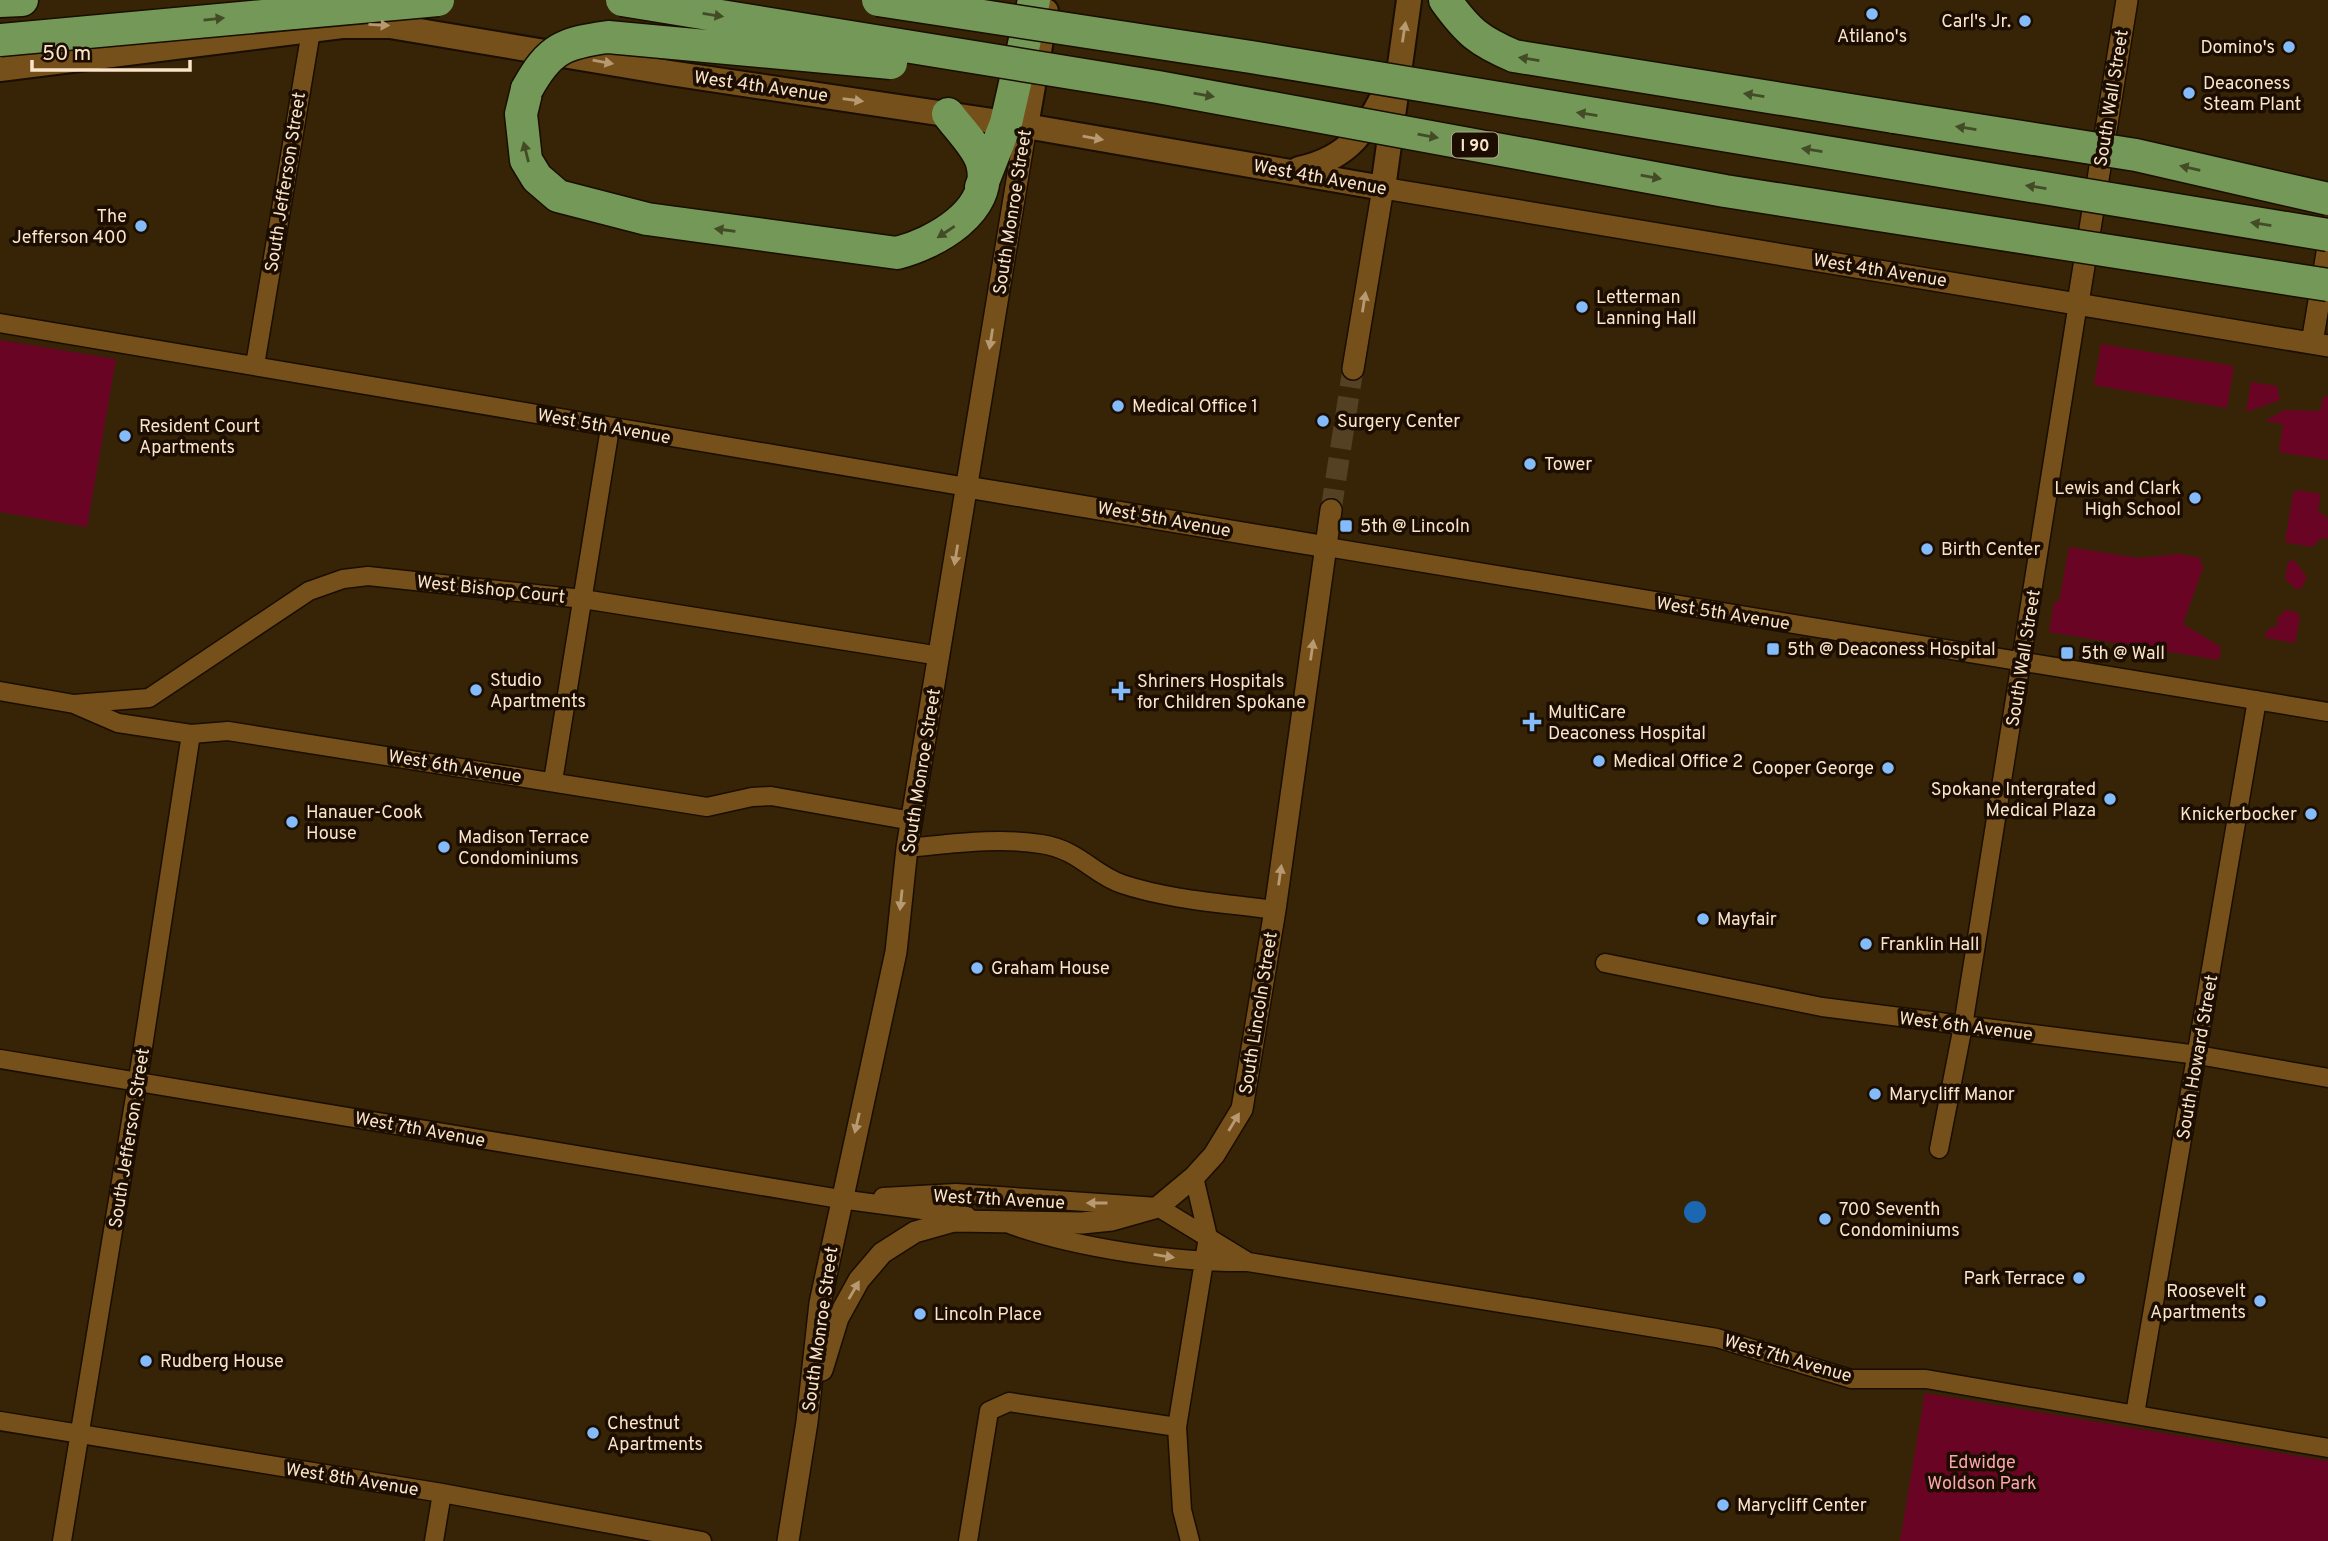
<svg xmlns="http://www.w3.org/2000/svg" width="2328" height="1541" font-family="Overpass,sans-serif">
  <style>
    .green { fill: #6a0424 }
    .water { fill: #1c67b2 }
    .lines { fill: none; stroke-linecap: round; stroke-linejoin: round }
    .tertiary-tunnel { stroke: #544023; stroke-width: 21; stroke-dasharray: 21 10; stroke-linecap: butt }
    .minor-casing { stroke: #190e01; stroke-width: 21 }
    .tertiary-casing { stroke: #190e01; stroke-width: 24 }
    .secondary-casing { stroke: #190e01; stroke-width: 28 }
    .motorway-casing { stroke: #190e01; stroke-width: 35 }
    .minor { stroke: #76501a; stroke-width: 18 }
    .tertiary { stroke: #76501a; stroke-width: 21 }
    .secondary { stroke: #76501a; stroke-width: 24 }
    .motorway { stroke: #749857; stroke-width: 32 }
    .motorway-bridge-casing { stroke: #190e01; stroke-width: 35; stroke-linecap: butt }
    .motorway-bridge { stroke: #749857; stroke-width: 32 }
    .oneway { fill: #434c27 }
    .oneway2 { fill: #b89a72 }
    .poi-dot { fill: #84bcfb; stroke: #1b0d00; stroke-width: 2.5 }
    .labels { text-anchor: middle; stroke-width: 7; stroke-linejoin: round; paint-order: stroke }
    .shield { fill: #1b0d00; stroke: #b7a48d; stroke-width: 2 }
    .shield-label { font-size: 16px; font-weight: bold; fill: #fae4ca }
    .poi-label { font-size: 18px; fill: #fae4ca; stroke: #1b0d00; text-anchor: start }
    .street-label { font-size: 18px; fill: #fae4ca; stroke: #1b0d00 }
    .park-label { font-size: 18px; fill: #faa5af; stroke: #1b0d00 }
  </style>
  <rect width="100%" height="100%" fill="#372306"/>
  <path class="green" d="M 0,340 L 116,359 L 87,527 L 0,512 Z
    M 2101,344 L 2234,366 L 2227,408 L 2094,385 Z
    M 2251,382 L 2277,386 L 2280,400 L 2246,412 Z
    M 2323,396 L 2328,397 L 2328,460 L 2279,452 L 2283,424 L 2265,421 L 2284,410 L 2320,411 Z
    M 2298,490 L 2321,494 L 2318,510 L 2328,519 L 2328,539 L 2321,538 L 2312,547 L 2285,542 L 2293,494 Z
    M 2069,547 L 2138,558 L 2179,554 L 2201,558 L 2200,564 L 2204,565 L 2183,624 L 2221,647 L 2219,660 L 2049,632 L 2054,602 L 2059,602 Z
    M 2294,560 L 2307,577 L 2301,589 L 2296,589 L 2285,579 L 2288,562 Z
    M 2285,610 L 2297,612 L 2300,618 L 2295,643 L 2266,638 L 2265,634 L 2272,626 L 2275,628 L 2279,623 L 2276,620 Z
    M 1925,1393 L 2328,1461 L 2328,1541 L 1900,1541 Z"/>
  <path class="water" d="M1684 1212a11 11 0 1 1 22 0a11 11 0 1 1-22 0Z"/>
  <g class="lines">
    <path class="tertiary-tunnel" d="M 1331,510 L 1353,369"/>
    <g class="minor-casing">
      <path id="minor" d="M 0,323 L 967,487
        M 255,365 L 311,31
        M 1327,547 L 2328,712
        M 0,691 L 74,704 L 118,723 L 191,734 L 228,731 L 707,807 L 752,797 L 771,796 L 912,821
        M 74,704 L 149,698 L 309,591 L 343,579 L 368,576 L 583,599 L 940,656
        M 553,781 L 610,428
        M 907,848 C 951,844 997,837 1041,844 C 1080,850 1092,874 1122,884 C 1170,900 1224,903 1275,910
        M 1605,963 L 1822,1007 L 2198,1055 L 2328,1078
        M 0,1059 L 840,1199 L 967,1216
        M 1939,1149 L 1963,1026 L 2078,303
        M 883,1197 L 956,1193 L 1158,1207 L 1248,1262
        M 1012,1225 C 1077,1248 1178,1263 1248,1262 L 1717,1338 L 1851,1379 L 1926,1379 L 2328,1448
        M 2135,1414 L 2257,700
        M 0,1421 L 442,1493 L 702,1541
        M 62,1541 L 141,1060 L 191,734
        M 434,1541 L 442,1493
        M 968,1541 L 989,1411 L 1009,1402 L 1177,1427
        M 1190,1541 L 1182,1510 L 1177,1427 L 1208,1237 L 1194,1177"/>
    </g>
    <g class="tertiary-casing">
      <path id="tertiary" d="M 2078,303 L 2127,0
        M 2312,343 L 2328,247
        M 1353,369 L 1383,188 L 2328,346
        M 967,487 L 1327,547
        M 822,1370 L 838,1318 L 859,1280 L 882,1253 L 915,1232 L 954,1221 L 1082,1223 L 1112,1220 L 1158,1207 L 1194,1177 L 1214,1155 L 1242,1109 L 1275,910 L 1331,510
        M 788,1541 L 807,1422 L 820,1303 L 896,952 L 907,848 L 1026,126"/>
    </g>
    <g class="secondary-casing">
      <path id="secondary" d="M 0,69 L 342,26 L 390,26 L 670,73 L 1026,126 L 1383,188 L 1409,0
        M 1026,126 L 1046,11
        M 1299,169 C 1355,157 1368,125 1393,77"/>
    </g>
    <g class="motorway-casing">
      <path id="motorway" d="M 1445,0 C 1468,32 1479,41 1514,56 L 1894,117
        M 0,1 L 22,0
        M 527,89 L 521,114 L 526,160 L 537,178 L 558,196 L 647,219 L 897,253 C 933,244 995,211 982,163 C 977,146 958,128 948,114
        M 981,187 L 1006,123 L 1034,0"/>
    </g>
    <use href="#minor" class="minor"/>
    <use href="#tertiary" class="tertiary"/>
    <use href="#secondary" class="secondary"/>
    <use href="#motorway" class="motorway"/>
    <g class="motorway-bridge-casing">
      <path id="motorway-bridge" d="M 622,0 L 1158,87 L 1725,191 L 2328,285
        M 878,0 L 1251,57 L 2328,235
        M 0,40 L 438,0
        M 527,89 C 549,49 563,43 608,37 L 891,63
        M 1894,117 L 2136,155 L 2328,199"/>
    </g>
    <use href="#motorway-bridge" class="motorway-bridge"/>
  </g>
  <defs><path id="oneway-solid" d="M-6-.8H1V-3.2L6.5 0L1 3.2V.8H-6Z" transform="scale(1.75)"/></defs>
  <g class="oneway">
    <use href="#oneway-solid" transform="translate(713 15) rotate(9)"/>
    <use href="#oneway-solid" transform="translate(214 19) rotate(-6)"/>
    <use href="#oneway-solid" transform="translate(1529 59) rotate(-171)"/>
    <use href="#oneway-solid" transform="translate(1204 95) rotate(10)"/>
    <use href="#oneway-solid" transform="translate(1754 95) rotate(-171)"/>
    <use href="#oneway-solid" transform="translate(1587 114) rotate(-171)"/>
    <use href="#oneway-solid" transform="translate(1966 128) rotate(-171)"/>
    <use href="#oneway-solid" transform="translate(1428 136) rotate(10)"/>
    <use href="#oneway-solid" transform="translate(1812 150) rotate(-171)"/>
    <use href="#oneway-solid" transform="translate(526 152) rotate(-104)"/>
    <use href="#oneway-solid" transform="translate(2190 168) rotate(-167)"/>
    <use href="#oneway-solid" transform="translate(1651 177) rotate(10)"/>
    <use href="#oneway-solid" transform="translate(2036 187) rotate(-171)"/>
    <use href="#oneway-solid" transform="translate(2261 224) rotate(-171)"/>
    <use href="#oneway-solid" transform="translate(725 230) rotate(-172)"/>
    <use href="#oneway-solid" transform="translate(946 232) rotate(146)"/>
  </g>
  <g class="oneway2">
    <use href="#oneway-solid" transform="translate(379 25) rotate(3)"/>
    <use href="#oneway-solid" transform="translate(1404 32) rotate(-81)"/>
    <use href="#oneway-solid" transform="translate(603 62) rotate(10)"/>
    <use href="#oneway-solid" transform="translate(853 100) rotate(8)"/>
    <use href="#oneway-solid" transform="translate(1093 138) rotate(10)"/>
    <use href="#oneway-solid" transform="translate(1364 302) rotate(-81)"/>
    <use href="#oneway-solid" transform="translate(991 339) rotate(99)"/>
    <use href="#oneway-solid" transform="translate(956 555) rotate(99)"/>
    <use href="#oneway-solid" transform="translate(1312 650) rotate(-82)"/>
    <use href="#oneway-solid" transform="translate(1280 875) rotate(-82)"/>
    <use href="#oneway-solid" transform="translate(901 900) rotate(96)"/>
    <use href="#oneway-solid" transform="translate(1234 1122) rotate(-59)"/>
    <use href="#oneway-solid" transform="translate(857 1123) rotate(103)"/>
    <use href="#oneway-solid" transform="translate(1097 1203) rotate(180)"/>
    <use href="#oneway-solid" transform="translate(1164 1256) rotate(9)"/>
    <use href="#oneway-solid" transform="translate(854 1290) rotate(-60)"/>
  </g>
  <g class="poi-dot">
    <circle cx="1872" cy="14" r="7"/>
    <circle cx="2025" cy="21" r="7"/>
    <circle cx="2289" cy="47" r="7"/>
    <circle cx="2189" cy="93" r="7"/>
    <circle cx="141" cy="226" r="7"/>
    <circle cx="1582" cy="307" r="7"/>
    <circle cx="1118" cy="406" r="7"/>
    <circle cx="1323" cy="421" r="7"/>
    <circle cx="125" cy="436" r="7"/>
    <circle cx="1530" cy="464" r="7"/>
    <circle cx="2195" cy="498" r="7"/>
    <rect x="1339" y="519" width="14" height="14" rx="3.5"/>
    <circle cx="1927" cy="549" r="7"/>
    <rect x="1766" y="642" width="14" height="14" rx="3.5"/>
    <rect x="2060" y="646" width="14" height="14" rx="3.5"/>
    <circle cx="476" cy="690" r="7"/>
    <path d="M1117.5 680.5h7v7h7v7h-7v7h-7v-7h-7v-7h7z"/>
    <path d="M1528.5 711.5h7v7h7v7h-7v7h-7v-7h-7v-7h7z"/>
    <circle cx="1599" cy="761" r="7"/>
    <circle cx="1888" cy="768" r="7"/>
    <circle cx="2110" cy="799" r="7"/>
    <circle cx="2311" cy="814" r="7"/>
    <circle cx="292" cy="822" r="7"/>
    <circle cx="444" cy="847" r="7"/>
    <circle cx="1703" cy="919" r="7"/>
    <circle cx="1866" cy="944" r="7"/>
    <circle cx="977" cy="968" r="7"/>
    <circle cx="1875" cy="1094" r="7"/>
    <circle cx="1825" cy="1219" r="7"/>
    <circle cx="2079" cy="1278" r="7"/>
    <circle cx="2260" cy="1301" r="7"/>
    <circle cx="920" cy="1314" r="7"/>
    <circle cx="146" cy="1361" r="7"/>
    <circle cx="593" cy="1433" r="7"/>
    <circle cx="1723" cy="1505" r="7"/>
  </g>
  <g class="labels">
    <rect class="shield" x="1452" y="132.5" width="46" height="25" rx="5"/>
    <g class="shield-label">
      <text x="1475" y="151">I 90</text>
    </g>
    <g class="poi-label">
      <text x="2011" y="27" text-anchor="end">Carl's Jr.</text>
      <text x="1872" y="42" text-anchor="middle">Atilano's</text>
      <text x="2275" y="53" text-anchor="end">Domino's</text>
      <text x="2203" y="89">Deaconess<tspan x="2203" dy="21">Steam Plant</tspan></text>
      <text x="127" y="222" text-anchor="end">The<tspan x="127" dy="21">Jefferson 400</tspan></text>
      <text x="1596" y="303">Letterman<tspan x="1596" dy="21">Lanning Hall</tspan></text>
      <text x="1132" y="412">Medical Office 1</text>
      <text x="1337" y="427">Surgery Center</text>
      <text x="139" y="432">Resident Court<tspan x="139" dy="21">Apartments</tspan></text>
      <text x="1544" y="470">Tower</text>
      <text x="2181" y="494" text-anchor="end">Lewis and Clark<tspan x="2181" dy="21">High School</tspan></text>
      <text x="1360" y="532">5th @ Lincoln</text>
      <text x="1941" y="555">Birth Center</text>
      <text x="1787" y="655">5th @ Deaconess Hospital</text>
      <text x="2081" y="659">5th @ Wall</text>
      <text x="490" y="686">Studio<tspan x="490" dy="21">Apartments</tspan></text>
      <text x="1137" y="687">Shriners Hospitals<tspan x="1137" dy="21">for Children Spokane</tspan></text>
      <text x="1548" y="718">MultiCare<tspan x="1548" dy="21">Deaconess Hospital</tspan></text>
      <text x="1613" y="767">Medical Office 2</text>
      <text x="1874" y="774" text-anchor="end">Cooper George</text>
      <text x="2096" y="795" text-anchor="end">Spokane Intergrated<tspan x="2096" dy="21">Medical Plaza</tspan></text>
      <text x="306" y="818">Hanauer-Cook<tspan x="306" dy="21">House</tspan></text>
      <text x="2297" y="820" text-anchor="end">Knickerbocker</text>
      <text x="458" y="843">Madison Terrace<tspan x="458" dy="21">Condominiums</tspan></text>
      <text x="1717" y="925">Mayfair</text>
      <text x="1880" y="950">Franklin Hall</text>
      <text x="991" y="974">Graham House</text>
      <text x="1889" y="1100">Marycliff Manor</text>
      <text x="1839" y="1215">700 Seventh<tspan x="1839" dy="21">Condominiums</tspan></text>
      <text x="2065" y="1284" text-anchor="end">Park Terrace</text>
      <text x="2246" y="1297" text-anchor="end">Roosevelt<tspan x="2246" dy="21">Apartments</tspan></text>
      <text x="934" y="1320">Lincoln Place</text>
      <text x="160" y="1367">Rudberg House</text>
      <text x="607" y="1429">Chestnut<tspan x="607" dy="21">Apartments</tspan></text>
      <text x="1737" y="1511">Marycliff Center</text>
    </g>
    <g class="street-label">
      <text transform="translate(761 86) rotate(8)" y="6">West 4th Avenue</text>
      <text transform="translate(2111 98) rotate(-81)" y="6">South Wall Street</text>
      <text transform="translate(1320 177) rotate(10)" y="6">West 4th Avenue</text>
      <text transform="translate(285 182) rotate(-81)" y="6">South Jefferson Street</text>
      <text transform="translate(1012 212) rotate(-81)" y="6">South Monroe Street</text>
      <text transform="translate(1880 270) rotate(9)" y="6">West 4th Avenue</text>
      <text transform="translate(604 426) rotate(10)" y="6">West 5th Avenue</text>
      <text transform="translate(1164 519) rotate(10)" y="6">West 5th Avenue</text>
      <text transform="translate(491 589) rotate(6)" y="6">West Bishop Court</text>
      <text transform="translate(1723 613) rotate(9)" y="6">West 5th Avenue</text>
      <text transform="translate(2023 658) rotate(-81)" y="6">South Wall Street</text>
      <text transform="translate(455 766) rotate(9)" y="6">West 6th Avenue</text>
      <text transform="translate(921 771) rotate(-81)" y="6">South Monroe Street</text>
      <text transform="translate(1258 1013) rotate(-81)" y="6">South Lincoln Street</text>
      <text transform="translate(1966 1026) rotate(7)" y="6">West 6th Avenue</text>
      <text transform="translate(2197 1057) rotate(-80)" y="6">South Howard Street</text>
      <text transform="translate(420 1129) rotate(10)" y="6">West 7th Avenue</text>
      <text transform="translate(129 1138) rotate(-81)" y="6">South Jefferson Street</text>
      <text transform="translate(999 1199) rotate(3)" y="6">West 7th Avenue</text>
      <text transform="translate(820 1329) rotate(-82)" y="6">South Monroe Street</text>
      <text transform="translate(1788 1358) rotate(16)" y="6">West 7th Avenue</text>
      <text transform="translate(352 1479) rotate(9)" y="6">West 8th Avenue</text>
    </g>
    <g class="park-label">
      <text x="1982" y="1468">Edwidge<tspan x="1982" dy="21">Woldson Park</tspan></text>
    </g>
  </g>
  <path d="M32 60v10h158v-10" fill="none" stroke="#fae4ca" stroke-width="3.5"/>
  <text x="42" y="60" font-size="21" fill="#fae4ca" stroke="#1b0d00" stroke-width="5" paint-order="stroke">50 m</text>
</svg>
